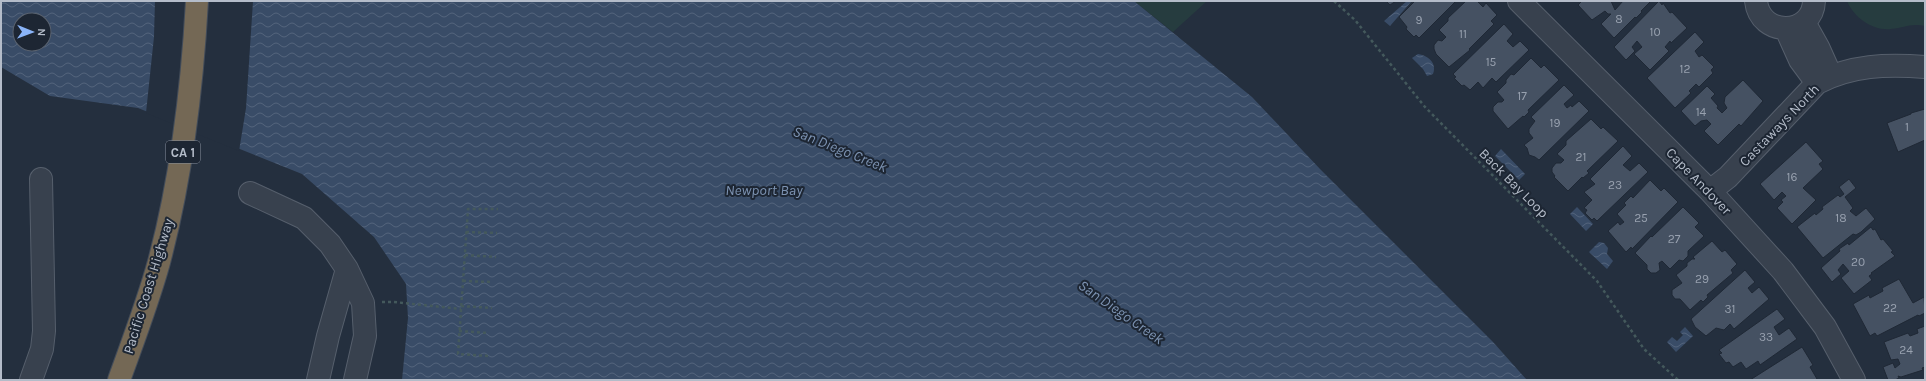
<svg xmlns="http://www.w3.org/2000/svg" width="1926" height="381" font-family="Karla,sans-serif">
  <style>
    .green { fill: #263c3f }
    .water { fill: url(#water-waves); fill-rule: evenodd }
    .pier { fill: #242f3e }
    .building { fill: #455162; stroke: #1f2835 }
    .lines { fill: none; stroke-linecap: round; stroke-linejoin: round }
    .minor-casing { stroke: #565f6c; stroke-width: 24 }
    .highway-casing { stroke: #434c59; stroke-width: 24 }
    .path { stroke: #44595c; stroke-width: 2.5; stroke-dasharray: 3 3; stroke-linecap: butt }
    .minor { stroke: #38414e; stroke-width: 22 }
    .highway { stroke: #746855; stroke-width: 22 }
    .labels { text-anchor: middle; stroke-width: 4; stroke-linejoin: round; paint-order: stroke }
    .number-label { font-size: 12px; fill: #98a1af }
    .shield { fill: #1d2633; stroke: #878f9c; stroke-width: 1 }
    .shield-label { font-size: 13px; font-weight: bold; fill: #b4bcc9 }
    .street-label { font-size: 14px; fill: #b4bcc9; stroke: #1d2633 }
    .water-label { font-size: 15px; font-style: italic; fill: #7c92b1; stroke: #1d2633 }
  </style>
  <defs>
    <pattern id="water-waves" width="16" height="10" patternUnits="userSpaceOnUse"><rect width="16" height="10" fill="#394c67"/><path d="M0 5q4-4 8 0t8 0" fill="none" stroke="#53647b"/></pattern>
  </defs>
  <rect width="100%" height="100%" fill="#242f3e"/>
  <path class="green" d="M 1134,1 L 1207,1 L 1173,32 Z
    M 1847,1 L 1925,1 L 1925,26 C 1908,23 1906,28 1891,29 C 1873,31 1854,18 1847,1 Z"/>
  <path class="water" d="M 1,1 L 1134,1 L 1252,97 L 1320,169 L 1493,342 L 1527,380 L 402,380 L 408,318 L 406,284 L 374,237 L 302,174 L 138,108 L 50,96 L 1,67 ZM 20,20 L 44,20 L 44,44 L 20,44 Z
    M 1407,1 L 1411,2 L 1390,26 L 1384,21 Z
    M 1418,54 C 1429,56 1437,63 1433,74 L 1427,76 L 1423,69 L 1412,58 Z
    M 1501,149 L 1525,174 L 1519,180 L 1495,156 Z
    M 1577,207 L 1593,224 L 1586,231 L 1570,214 Z
    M 1599,242 L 1604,243 L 1608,248 L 1607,254 L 1613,261 L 1607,269 L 1589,252 Z
    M 1685,327 L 1693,336 L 1676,352 L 1667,342 L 1672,337 L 1677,341 L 1683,335 L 1680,332 Z"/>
  <path class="pier" d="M 155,1 L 253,1 L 246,108 L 239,151 L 146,113 L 154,37 Z"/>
  <path class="building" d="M 1386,1 L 1396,1 L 1390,5 Z
    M 1415,1 L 1456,1 L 1419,38 L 1416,35 L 1414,37 L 1406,29 L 1407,27 L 1399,17 Z
    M 1466,1 L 1477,1 L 1483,7 L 1486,3 L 1497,15 L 1491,21 L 1494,24 L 1469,49 L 1470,50 L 1449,67 L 1436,54 L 1434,49 L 1434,45 L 1438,40 L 1442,41 L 1446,37 L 1439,30 L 1448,21 L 1448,18 Z
    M 1582,1 L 1611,1 L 1615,10 L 1623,1 L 1651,1 L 1641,11 L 1642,12 L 1636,18 L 1635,17 L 1614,38 L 1601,24 L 1611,14 L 1608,14 L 1605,11 L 1592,20 L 1578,5 Z
    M 1659,1 L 1662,5 L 1663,3 L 1670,13 L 1672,12 L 1687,28 L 1671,43 L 1670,41 L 1665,47 L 1669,51 L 1650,70 L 1634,54 L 1642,47 L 1637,41 L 1632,47 L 1635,51 L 1626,60 L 1614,47 Z
    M 1504,24 L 1513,34 L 1507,41 L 1513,47 L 1520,41 L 1529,50 L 1496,82 L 1492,78 L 1483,88 L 1478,82 L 1470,90 L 1464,85 L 1462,86 L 1454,78 L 1456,77 L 1453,74 Z
    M 1695,32 L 1704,42 L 1695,51 L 1699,57 L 1702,55 L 1714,67 L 1711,70 L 1713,73 L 1699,87 L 1696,84 L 1689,91 L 1691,93 L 1675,108 L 1647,78 Z
    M 1531,58 L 1541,68 L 1544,65 L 1559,80 L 1528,110 L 1529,112 L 1524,117 L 1523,116 L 1508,129 L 1493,111 L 1493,107 L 1498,102 L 1502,102 L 1504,100 L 1497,92 L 1506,83 L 1506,80 L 1511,74 L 1514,75 Z
    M 1743,80 L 1763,101 L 1741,126 L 1739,124 L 1718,145 L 1704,131 L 1711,124 L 1707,120 L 1701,121 L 1695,126 L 1681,111 L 1707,86 L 1715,94 L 1711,98 L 1718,106 L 1717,108 L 1722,113 L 1727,108 L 1724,103 L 1725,97 Z
    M 1564,85 L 1574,95 L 1564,104 L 1567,108 L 1571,105 L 1572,107 L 1579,101 L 1589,111 L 1539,160 L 1535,157 L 1529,155 L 1527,148 L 1524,145 L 1533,138 L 1529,133 L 1529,129 L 1535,121 L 1531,117 Z
    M 1925,109 L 1925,140 L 1898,152 L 1887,123 L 1911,114 L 1911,113 Z
    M 1591,119 L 1601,129 L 1603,127 L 1618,141 L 1587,171 L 1589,173 L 1583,178 L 1582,177 L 1568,191 L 1554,177 L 1555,176 L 1552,172 L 1552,168 L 1556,163 L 1561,163 L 1564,160 L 1557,154 L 1566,145 L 1566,141 Z
    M 1806,142 L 1823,161 L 1819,164 L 1823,169 L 1803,188 L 1816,200 L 1792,224 L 1777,208 L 1783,202 L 1781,200 L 1786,196 L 1782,192 L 1774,200 L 1760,184 Z
    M 1623,146 L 1632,156 L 1623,165 L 1630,171 L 1639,163 L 1648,172 L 1597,221 L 1594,218 L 1592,220 L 1585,213 L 1587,210 L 1584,208 L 1592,200 L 1584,192 L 1595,184 L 1590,179 Z
    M 1849,179 L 1856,188 L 1845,197 L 1853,208 L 1850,211 L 1856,216 L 1866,208 L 1875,219 L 1861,232 L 1856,235 L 1853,234 L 1823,258 L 1797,227 L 1815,213 L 1816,215 L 1823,209 L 1822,207 L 1838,195 L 1840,197 L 1844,194 L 1839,187 Z
    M 1650,180 L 1661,191 L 1664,188 L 1678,202 L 1632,249 L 1631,247 L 1626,252 L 1608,231 L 1618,222 L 1620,225 L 1624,222 L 1617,214 L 1626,205 L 1624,203 L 1631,196 L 1633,198 Z
    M 1683,207 L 1699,223 L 1695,227 L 1704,236 L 1688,251 L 1688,256 L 1683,261 L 1679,260 L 1670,269 L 1662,261 L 1659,263 L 1660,270 L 1656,273 L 1651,273 L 1647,269 L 1647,265 L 1635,253 L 1651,236 L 1652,237 Z
    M 1871,227 L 1873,230 L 1875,229 L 1881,240 L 1883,239 L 1893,251 L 1891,252 L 1895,256 L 1871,273 L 1872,274 L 1869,276 L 1872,280 L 1854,294 L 1841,278 L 1849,271 L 1843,264 L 1838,270 L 1841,274 L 1832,282 L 1821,268 L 1840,251 L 1839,249 L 1848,243 L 1849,245 Z
    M 1712,241 L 1722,252 L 1725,250 L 1737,264 L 1731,270 L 1733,273 L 1707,295 L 1708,297 L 1703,302 L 1701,300 L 1690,310 L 1680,299 L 1675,299 L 1672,295 L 1672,290 L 1682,283 L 1676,275 L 1687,266 L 1687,263 L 1692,259 L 1695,259 L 1693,257 Z
    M 1745,270 L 1755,282 L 1748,288 L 1752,293 L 1759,287 L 1769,299 L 1734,329 L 1730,324 L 1724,330 L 1716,328 L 1706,336 L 1695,327 L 1691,319 Z
    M 1899,279 L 1913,303 L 1924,297 L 1925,313 L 1919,316 L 1918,315 L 1877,336 L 1875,333 L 1870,336 L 1853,304 L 1869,295 L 1870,298 L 1883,291 L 1882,288 Z
    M 1777,309 L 1785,319 L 1774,327 L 1779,335 L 1789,328 L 1797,339 L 1760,365 L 1758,361 L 1746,369 L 1741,362 L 1733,367 L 1729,362 L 1726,363 L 1719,354 L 1722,353 L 1719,350 Z
    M 1925,326 L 1925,367 L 1922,368 L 1923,370 L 1901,377 L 1898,376 L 1899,378 L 1895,380 L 1888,380 L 1883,367 L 1893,363 L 1895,368 L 1900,364 L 1898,359 L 1891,360 L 1884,342 L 1908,333 L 1910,336 L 1918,333 L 1917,329 Z
    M 1802,347 L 1813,365 L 1810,367 L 1817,379 L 1815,380 L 1750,380 Z"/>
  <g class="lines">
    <g class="minor-casing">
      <path id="minor" d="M 1519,1 L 1710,191 L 1783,271 L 1825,327 L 1854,380
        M 1756,1 C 1760,38 1813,36 1814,1
        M 1804,22 L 1818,47 L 1831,76
        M 1786,29 L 1800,60 L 1817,83
        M 1710,191 L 1728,177 L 1817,83 C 1851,65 1887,64 1925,67
        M 250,193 L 304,218 L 330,244 L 347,269 L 363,303 L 365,336 L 355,380
        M 31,380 L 42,349 L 44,331 L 41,179
        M 318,380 L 328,336 L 347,269"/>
    </g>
    <g class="highway-casing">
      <path id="highway" d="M 119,380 C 133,341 148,302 159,262 C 182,176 192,90 197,1"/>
    </g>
    <path class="path" d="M 1334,1 L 1355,20 L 1425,107 L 1597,281 L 1644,349 L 1678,380
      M 466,232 L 497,233
      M 465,255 L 496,257
      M 463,281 L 491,282
      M 382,302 L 394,302 L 461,309
      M 461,306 L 492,308
      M 459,331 L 488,333
      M 488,356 L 458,354 L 468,209 L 498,209"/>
    <use href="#minor" class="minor"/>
    <use href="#highway" class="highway"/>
  </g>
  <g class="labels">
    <g class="number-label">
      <text x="1619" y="23">8</text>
      <text x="1419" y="24">9</text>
      <text x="1655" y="36">10</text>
      <text x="1463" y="38">11</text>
      <text x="1491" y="66">15</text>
      <text x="1685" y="73">12</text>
      <text x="1522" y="100">17</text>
      <text x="1701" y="116">14</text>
      <text x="1555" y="127">19</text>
      <text x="1907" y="131">1</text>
      <text x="1581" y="161">21</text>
      <text x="1792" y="181">16</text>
      <text x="1615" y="189">23</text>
      <text x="1641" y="222">25</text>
      <text x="1841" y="222">18</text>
      <text x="1674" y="243">27</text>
      <text x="1858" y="266">20</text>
      <text x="1702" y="283">29</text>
      <text x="1890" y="312">22</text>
      <text x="1730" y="313">31</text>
      <text x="1766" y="341">33</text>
      <text x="1906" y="354">24</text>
    </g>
    <rect class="shield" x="166" y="141" width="34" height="22" rx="3"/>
    <g class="shield-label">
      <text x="183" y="157">CA 1</text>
    </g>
    <g class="street-label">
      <text transform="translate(1779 125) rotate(-46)" y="5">Castaways North</text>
      <text transform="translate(1699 181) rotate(46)" y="5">Cape Andover</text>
      <text transform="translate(1514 183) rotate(45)" y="5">Back Bay Loop</text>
      <text transform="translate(148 286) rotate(-73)" y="5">Pacific Coast Highway</text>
    </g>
    <g class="water-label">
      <text transform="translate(840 149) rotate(22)" y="5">San Diego Creek</text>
      <text x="764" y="195">Newport Bay</text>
      <text transform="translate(1121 312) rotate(35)" y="5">San Diego Creek</text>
    </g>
  </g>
  <rect width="1926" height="381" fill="none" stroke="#b4bcc9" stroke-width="4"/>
  <g transform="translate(32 32) rotate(91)"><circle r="19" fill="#1d2633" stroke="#59626f"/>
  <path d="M0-3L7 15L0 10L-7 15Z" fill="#8ab4f8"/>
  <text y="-6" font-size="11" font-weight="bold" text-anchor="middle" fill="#b4bcc9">N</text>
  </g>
</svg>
